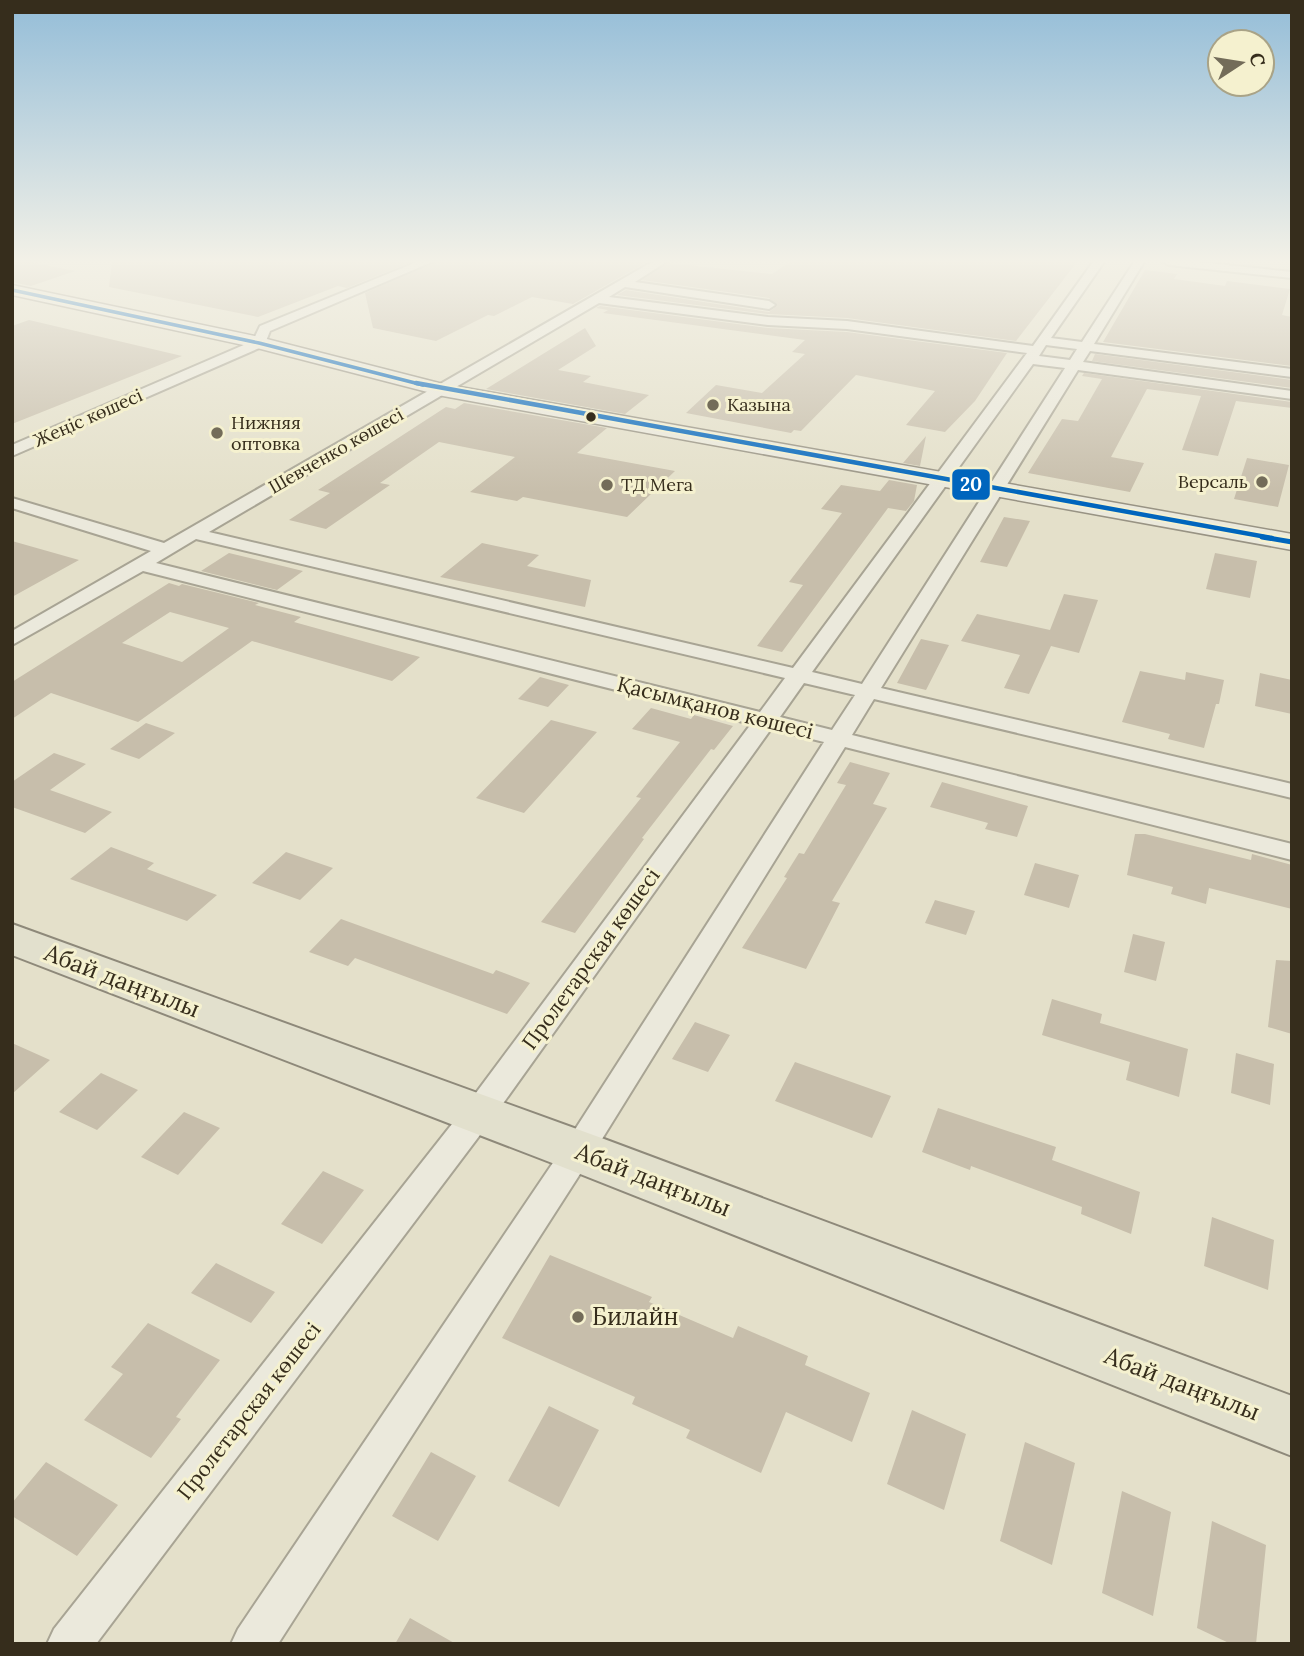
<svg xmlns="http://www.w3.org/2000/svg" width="1304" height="1656" font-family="Lora,serif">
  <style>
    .building { fill: #c7beab; fill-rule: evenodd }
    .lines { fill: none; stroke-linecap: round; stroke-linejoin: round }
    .street-casing { stroke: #a8a494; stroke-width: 4 }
    .secondary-casing { stroke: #989384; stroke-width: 3 }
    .primary-casing { stroke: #8e897a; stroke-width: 4 }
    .street { fill: #ebe9dc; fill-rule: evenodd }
    .secondary { fill: #ebe9dc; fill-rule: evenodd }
    .primary { fill: #e2e0cd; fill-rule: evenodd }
    .bus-1-far2-casing { stroke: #f5f1cf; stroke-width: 6 }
    .bus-1-far1-casing { stroke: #f5f1cf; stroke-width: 8 }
    .bus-1-casing { stroke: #f5f1cf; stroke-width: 10 }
    .bus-1-far2 { stroke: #0065bd; stroke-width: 3.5 }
    .bus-1-far1 { stroke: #0065bd; stroke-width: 4.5 }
    .bus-1 { stroke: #0065bd; stroke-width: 5 }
    .poi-dot { fill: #736c59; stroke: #f5f1cf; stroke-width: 2.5 }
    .bus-dot { fill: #362d1c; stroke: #f5f1cf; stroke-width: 2.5 }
    .labels { text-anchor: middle; stroke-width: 6; stroke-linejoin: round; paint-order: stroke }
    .far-poi-label { font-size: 18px; fill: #362d1c; stroke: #f5f1cf; text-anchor: start }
    .far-street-label { font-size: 18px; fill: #362d1c; stroke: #f5f1cf }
    .street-label { font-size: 21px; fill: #362d1c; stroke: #f5f1cf }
    .near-street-label { font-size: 24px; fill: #362d1c; stroke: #f5f1cf }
    .near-poi-label { font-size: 24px; fill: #362d1c; stroke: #f5f1cf; text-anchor: start }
    .line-badge { stroke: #f5f1cf; stroke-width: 2.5 }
    .badge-label { font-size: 19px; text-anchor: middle; font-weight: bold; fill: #fff }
  </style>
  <rect width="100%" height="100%" fill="#e4e0ca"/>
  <path class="building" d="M 12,262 L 30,262 L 75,271 L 31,286 L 12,282 Z
    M 112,262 L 411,262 L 347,288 L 338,286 L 258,317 L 109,287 Z
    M 434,262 L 647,262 L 573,304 L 532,297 L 494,316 L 488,315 L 436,341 L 373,328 L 365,293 Z
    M 790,262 L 1077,262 L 1016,341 L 847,318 L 768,314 L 617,295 L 626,290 L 769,312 L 777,306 L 769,298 L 642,280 L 668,263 L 772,274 Z
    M 1145,270 L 1177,274 L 1174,279 L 1225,286 L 1227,281 L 1290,289 L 1282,315 L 1292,317 L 1292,366 L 1103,342 Z
    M 600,306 L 768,328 L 847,332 L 1007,353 L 975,401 L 945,432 L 906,425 L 935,391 L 856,375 L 801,431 L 794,430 L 791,433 L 686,413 L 716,385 L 762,393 L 805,354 L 792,352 L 805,340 L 603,313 L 608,310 L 596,308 Z
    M 29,320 L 182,356 L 12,424 L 12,326 Z
    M 585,328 L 596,346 L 558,370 L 591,376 L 583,382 L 649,395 L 625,414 L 486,389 Z
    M 1095,354 L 1292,380 L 1292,388 L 1092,361 Z
    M 1084,373 L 1292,402 L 1292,408 L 1236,401 L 1218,456 L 1182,450 L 1201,396 L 1147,389 L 1111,457 L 1144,463 L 1130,492 L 1028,473 L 1062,419 L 1078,421 L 1102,379 L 1082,376 Z
    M 464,403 L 607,428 L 577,453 L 675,471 L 627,517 L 523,497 L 517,501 L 470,492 L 515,457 L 439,442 L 380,483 L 390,485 L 326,529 L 289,520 L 330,493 L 318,490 L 446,407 L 455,409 Z
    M 926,436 L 920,466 L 903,463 Z
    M 1247,458 L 1289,465 L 1278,507 L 1234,499 Z
    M 889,480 L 917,485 L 914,501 L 906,511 L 888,508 L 782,652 L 757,646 L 803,585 L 789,582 L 842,513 L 821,509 L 841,485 L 880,491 Z
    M 1004,517 L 1030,521 L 1007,567 L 980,562 Z
    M 12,541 L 79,560 L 12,597 Z
    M 482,543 L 539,555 L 527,566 L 591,580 L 585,607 L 440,577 Z
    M 229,553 L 303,571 L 277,590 L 201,571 Z
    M 1215,553 L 1257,561 L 1250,598 L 1206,589 Z
    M 169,583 L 179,586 L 182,584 L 259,603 L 255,605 L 301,617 L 294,622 L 420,657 L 392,681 L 252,641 L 138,722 L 51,693 L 12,719 L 12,682 ZM 170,612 L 229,628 L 182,662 L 122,643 Z
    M 1064,594 L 1098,600 L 1079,653 L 1051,646 L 1029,694 L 1004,688 L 1020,655 L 961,641 L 977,614 L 1050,630 Z
    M 921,639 L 949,645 L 926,690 L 897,683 Z
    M 1140,671 L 1185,680 L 1186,672 L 1224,680 L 1219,704 L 1216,704 L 1204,748 L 1168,739 L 1170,734 L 1122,722 Z
    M 1260,673 L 1292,680 L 1292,714 L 1255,706 Z
    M 540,677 L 569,685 L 548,707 L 518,699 Z
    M 651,708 L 691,719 L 694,715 L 733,726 L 714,750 L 711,749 L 642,838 L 644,839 L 575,933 L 541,922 L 641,798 L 636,797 L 680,742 L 632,729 Z
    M 551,720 L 597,732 L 524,813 L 476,798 Z
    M 146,723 L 175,733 L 139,759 L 110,749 Z
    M 54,753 L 86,764 L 50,790 L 112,812 L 85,833 L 12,807 L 12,782 Z
    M 850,762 L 890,773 L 873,804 L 887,808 L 832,901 L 840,903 L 806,969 L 742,948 L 787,878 L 784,877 L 799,853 L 804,854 L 846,785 L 837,783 Z
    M 942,782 L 1028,806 L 1017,837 L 985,829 L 988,823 L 930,807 Z
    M 1135,834 L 1145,834 L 1251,860 L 1252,854 L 1292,865 L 1292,909 L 1209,888 L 1206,904 L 1171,894 L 1173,887 L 1127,875 Z
    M 111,847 L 154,863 L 147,869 L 217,895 L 187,921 L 70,879 Z
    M 286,852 L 333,868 L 300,900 L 252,883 Z
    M 1035,863 L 1079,875 L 1069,908 L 1024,895 Z
    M 935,900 L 975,911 L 966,935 L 925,923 Z
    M 341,919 L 493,974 L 496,970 L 530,983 L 507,1014 L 355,958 L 348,966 L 309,952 Z
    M 1133,934 L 1165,942 L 1156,981 L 1124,972 Z
    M 1276,960 L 1292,961 L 1292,1034 L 1268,1027 Z
    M 1052,999 L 1102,1014 L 1100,1023 L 1188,1049 L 1179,1097 L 1126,1080 L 1130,1062 L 1042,1035 Z
    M 695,1022 L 730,1035 L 708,1072 L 672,1059 Z
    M 12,1043 L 50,1060 L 12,1094 Z
    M 1236,1053 L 1274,1064 L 1270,1105 L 1231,1093 Z
    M 795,1062 L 891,1096 L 872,1138 L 775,1101 Z
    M 101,1073 L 138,1090 L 97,1130 L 59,1112 Z
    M 938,1108 L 1056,1147 L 1052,1160 L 1140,1192 L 1131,1234 L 1081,1214 L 1082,1207 L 971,1166 L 970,1170 L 922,1152 Z
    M 184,1112 L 220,1128 L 178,1175 L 141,1157 Z
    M 323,1171 L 364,1190 L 322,1244 L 281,1224 Z
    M 1212,1217 L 1274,1240 L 1268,1290 L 1204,1266 Z
    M 550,1255 L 652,1297 L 649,1302 L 733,1338 L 738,1326 L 808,1356 L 805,1365 L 870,1393 L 852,1442 L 786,1412 L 761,1473 L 686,1438 L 690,1430 L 632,1404 L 635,1397 L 502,1338 Z
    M 216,1263 L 275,1292 L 251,1323 L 191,1293 Z
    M 148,1323 L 220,1360 L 176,1417 L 181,1419 L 151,1458 L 84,1420 L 123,1374 L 111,1367 Z
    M 549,1406 L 599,1430 L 559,1507 L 508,1481 Z
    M 912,1410 L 966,1434 L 944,1510 L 887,1484 Z
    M 1025,1442 L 1075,1463 L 1052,1565 L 1000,1541 Z
    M 431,1452 L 476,1476 L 438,1541 L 392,1516 Z
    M 46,1462 L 118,1505 L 77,1556 L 12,1516 L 12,1503 Z
    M 1122,1491 L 1171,1512 L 1153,1616 L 1102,1593 Z
    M 1212,1521 L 1266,1545 L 1256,1644 L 1231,1644 L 1197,1628 Z
    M 410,1618 L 456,1644 L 395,1644 Z"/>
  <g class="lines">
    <g class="street-casing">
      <path id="street" d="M 417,262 L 432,262 L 270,331 L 264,346 L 12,456 L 12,445 L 253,341 L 260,326 Z
        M 652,262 L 666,262 L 635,282 L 769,301 L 775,305 L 769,309 L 625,287 L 609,297 L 768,317 L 847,321 L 1033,346 L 1093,262 L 1104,262 L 1051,338 L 1082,342 L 1134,262 L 1144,262 L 1094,344 L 1292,369 L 1292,377 L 1090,351 L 1083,362 L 1292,391 L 1292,399 L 1078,370 L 881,688 L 1292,784 L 1292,798 L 874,699 L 852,735 L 1292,844 L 1292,860 L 845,747 L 589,1160 L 278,1644 L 231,1644 L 238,1629 L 567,1142 L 824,742 L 771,729 L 489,1123 L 96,1644 L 47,1644 L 54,1629 L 467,1105 L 751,724 L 143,571 L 12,645 L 12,631 L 151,551 L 12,508 L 12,498 L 164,543 ZM 599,303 L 768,325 L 847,329 L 1027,353 L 793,668 L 209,532 ZM 1046,345 L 1077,349 L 1070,360 L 1039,356 ZM 1033,364 L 1065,368 L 862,684 L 812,672 ZM 196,539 L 785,678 L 760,712 L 156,563 ZM 804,683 L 855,695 L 832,730 L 780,717 Z
        M 1163,262 L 1198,262 L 1292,272 L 1292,278 L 1169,265 Z"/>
    </g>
    <g class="secondary-casing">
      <path id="secondary" d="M 12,285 L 259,337 L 443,384 L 1292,534 L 1292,550 L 443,396 L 257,348 L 12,295 Z"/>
    </g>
    <g class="primary-casing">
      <path id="primary" d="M 12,924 L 596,1136 L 1292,1396 L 1292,1456 L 560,1166 L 12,955 Z"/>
    </g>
    <use href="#street" class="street"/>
    <use href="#secondary" class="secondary"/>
    <use href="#primary" class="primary"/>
    <g class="bus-1-far2-casing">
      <path id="bus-1-far2" d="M 12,290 L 259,343 L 423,385"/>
    </g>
    <g class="bus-1-far1-casing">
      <path id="bus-1-far1" d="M 416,383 L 1272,538"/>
    </g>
    <g class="bus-1-casing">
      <path id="bus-1" d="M 1262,537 L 1292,542"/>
    </g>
    <use href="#bus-1-far2" class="bus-1-far2"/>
    <use href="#bus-1-far1" class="bus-1-far1"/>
    <use href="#bus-1" class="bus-1"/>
  </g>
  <linearGradient id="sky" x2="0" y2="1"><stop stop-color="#94bdd8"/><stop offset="0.53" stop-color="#f3f1e7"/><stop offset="1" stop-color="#f3f1e7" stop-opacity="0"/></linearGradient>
  <rect width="1304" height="493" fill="url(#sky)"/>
  <g class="poi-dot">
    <circle cx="713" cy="405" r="7"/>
    <circle cx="217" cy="433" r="7"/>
    <circle cx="1262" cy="482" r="7"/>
    <circle cx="607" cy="485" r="7"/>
    <circle cx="578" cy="1317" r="7"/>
  </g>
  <circle class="bus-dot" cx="591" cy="417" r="6"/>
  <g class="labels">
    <g class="far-poi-label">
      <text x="727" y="411">Казына</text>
      <text x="231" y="429">Нижняя<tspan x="231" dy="21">оптовка</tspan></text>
      <text x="1248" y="488" text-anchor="end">Версаль</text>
      <text x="621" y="491">ТД Мега</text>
    </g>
    <g class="far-street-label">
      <text transform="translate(88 418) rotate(-24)" y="6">Жеңіс көшесі</text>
      <text transform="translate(336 451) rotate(-30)" y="6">Шевченко көшесі</text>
    </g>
    <g class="street-label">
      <text transform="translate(715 708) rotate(14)" y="7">Қасымқанов көшесі</text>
      <text transform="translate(591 959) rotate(-54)" y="7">Пролетарская көшесі</text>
      <text transform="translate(249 1411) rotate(-52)" y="7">Пролетарская көшесі</text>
    </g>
    <g class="near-street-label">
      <text transform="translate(122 981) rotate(21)" y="8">Абай даңғылы</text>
      <text transform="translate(653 1180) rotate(21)" y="8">Абай даңғылы</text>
      <text transform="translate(1182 1384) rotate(21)" y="8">Абай даңғылы</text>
    </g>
    <g class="near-poi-label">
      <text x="592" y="1325">Билайн</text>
    </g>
  </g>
  <rect class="line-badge" x="951" y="468" width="40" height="33" rx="7" fill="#0065bd"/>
  <g class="badge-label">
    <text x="971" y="491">20</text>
  </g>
  <rect width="1304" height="1656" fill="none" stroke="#362d1c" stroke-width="28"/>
  <g transform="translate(1241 63) rotate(78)"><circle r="33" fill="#f5f1cf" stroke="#a9a387" stroke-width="2"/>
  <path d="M0-5L12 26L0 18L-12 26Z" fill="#736c59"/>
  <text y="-10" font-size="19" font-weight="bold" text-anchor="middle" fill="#362d1c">С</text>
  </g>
</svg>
